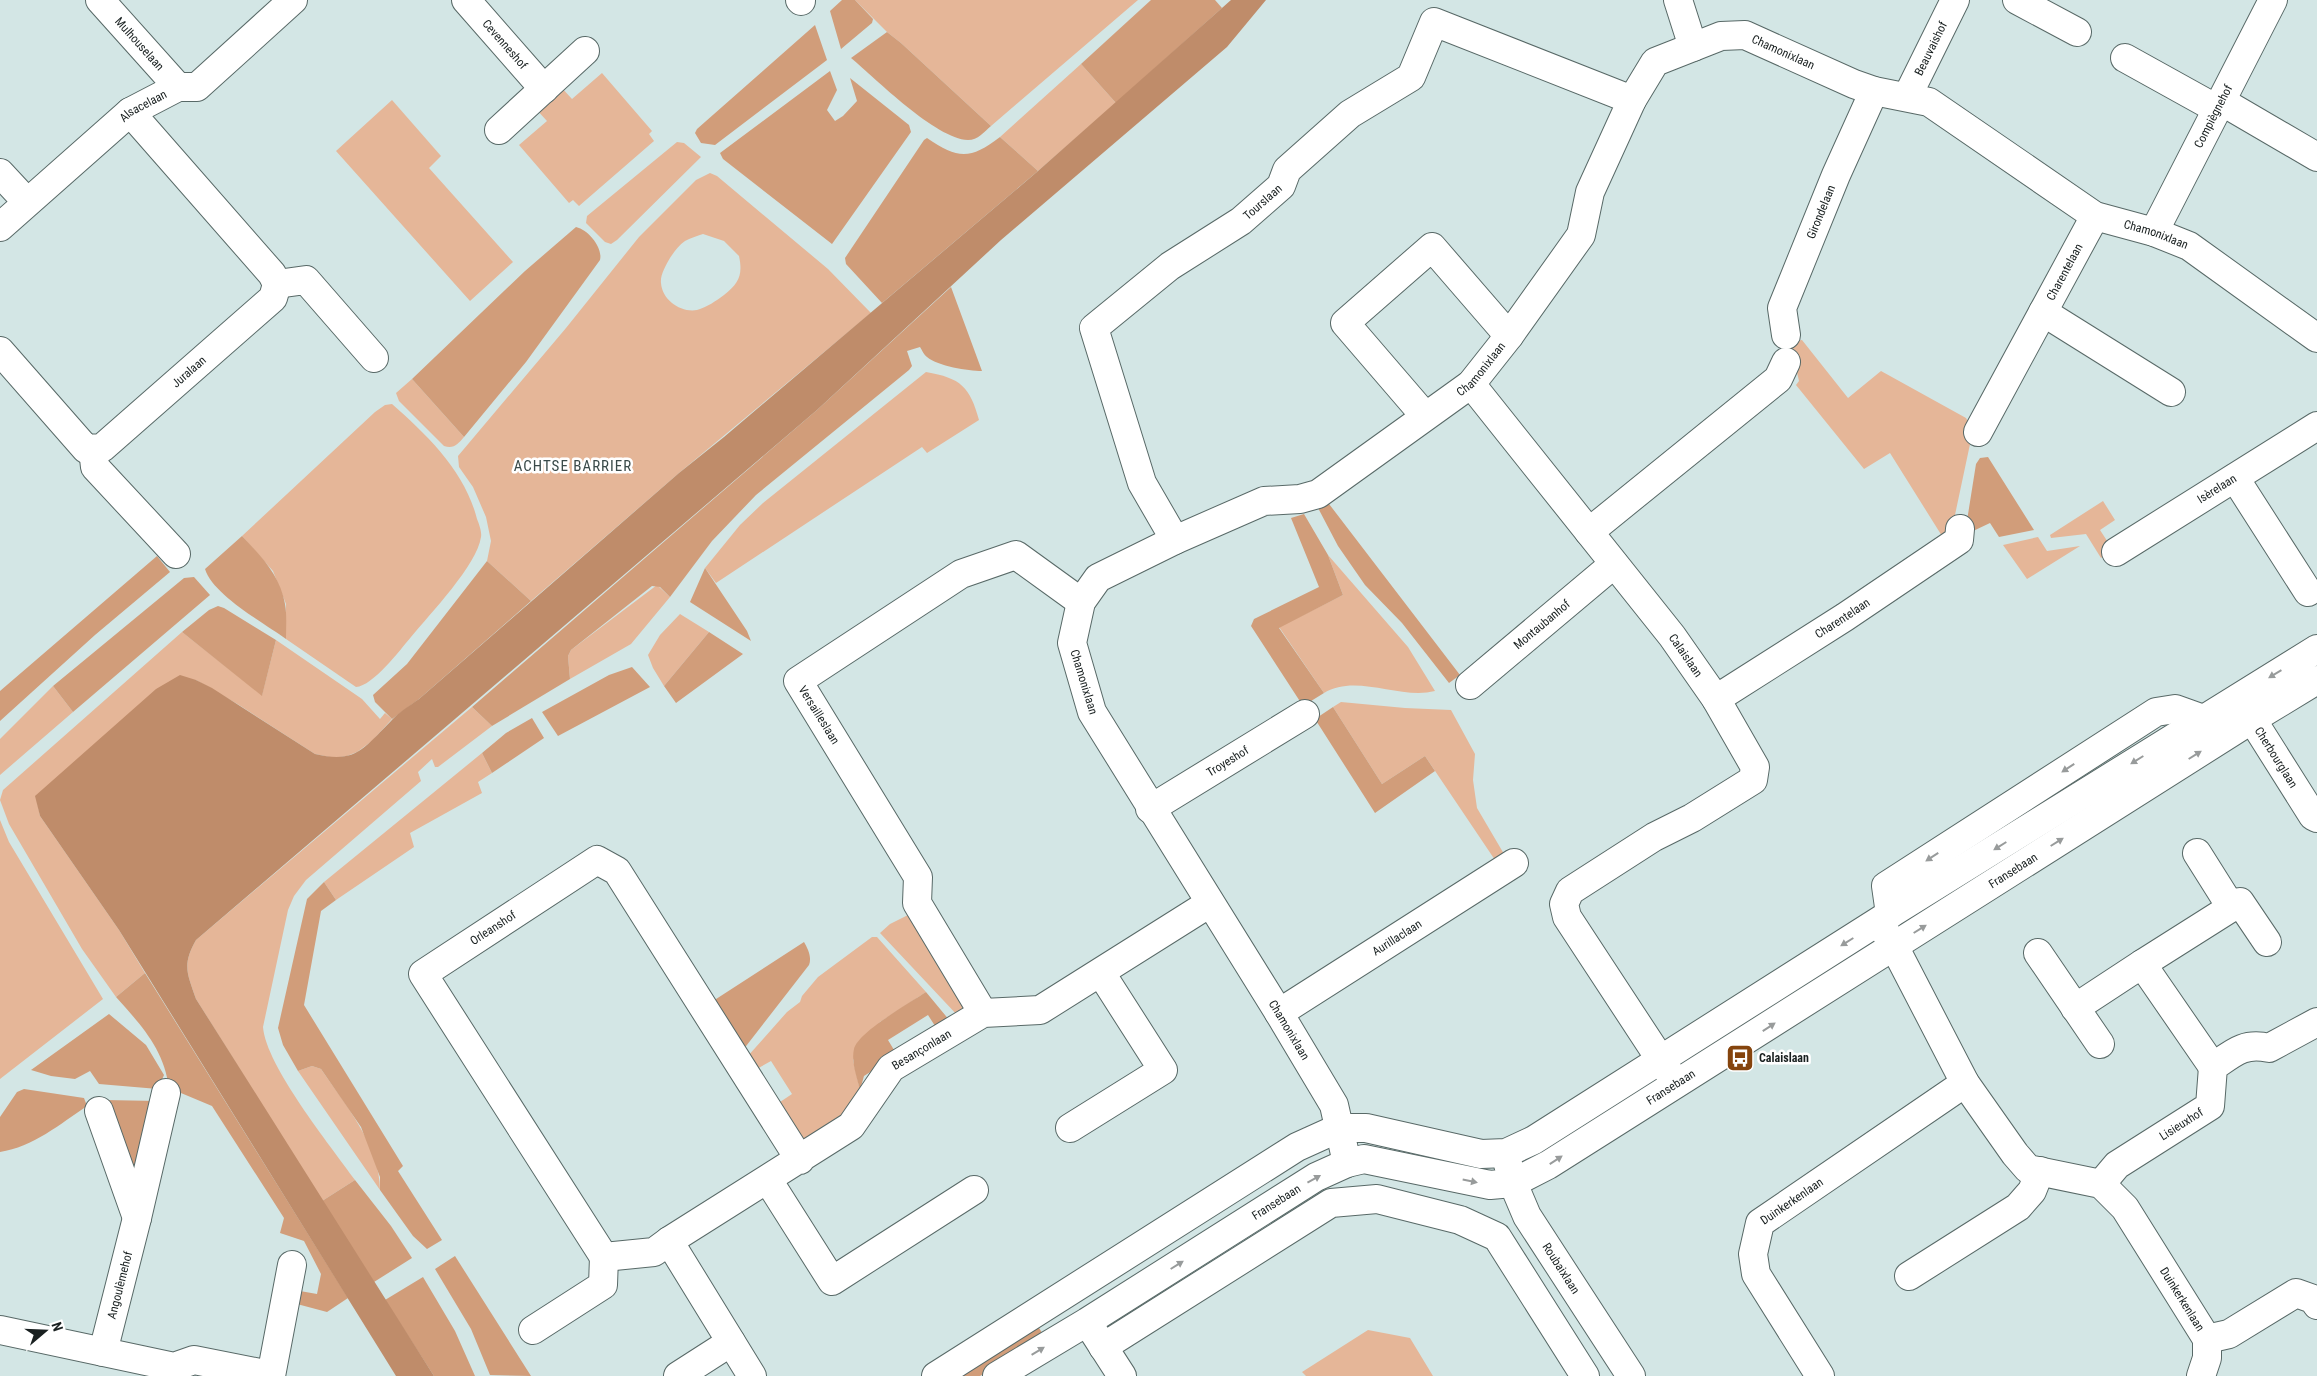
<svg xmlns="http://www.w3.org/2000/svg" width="2317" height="1376" font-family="'Roboto Condensed',sans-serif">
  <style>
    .green { fill: #e5b698; fill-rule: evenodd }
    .forest { fill: #d19d7a }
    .water { fill: #bf8c6a }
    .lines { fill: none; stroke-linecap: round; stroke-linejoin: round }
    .minor-casing { stroke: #586967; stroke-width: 30 }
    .minor { stroke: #fff; stroke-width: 28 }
    .oneway { fill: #989b9b }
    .labels { text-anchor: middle; stroke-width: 5; stroke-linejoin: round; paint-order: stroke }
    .street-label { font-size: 12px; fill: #192020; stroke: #fff }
    .poi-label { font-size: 12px; font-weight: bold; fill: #192020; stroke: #fff; text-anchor: start }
    .quarter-label { font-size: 15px; letter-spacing: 1px; fill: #3a4a49; stroke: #fff }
  </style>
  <rect width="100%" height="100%" fill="#d3e6e5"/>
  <path class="green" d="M 855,0 L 1138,0 L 991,126 L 901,43 L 887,32 Z
    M 1081,64 L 1116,103 L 1038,171 L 1000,137 Z
    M 602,73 L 652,131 L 649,134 L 654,141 L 579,206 L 573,200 L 569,203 L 519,145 L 547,121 L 535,108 L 560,86 L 572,99 Z
    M 392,100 L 441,156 L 429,168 L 513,262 L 470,301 L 336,151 Z
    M 677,142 L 684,143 L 701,157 L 617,240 L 611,244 L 605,242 L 586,223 L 587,216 Z
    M 710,173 L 717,176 L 828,269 L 871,313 L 679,473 L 531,601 L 487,561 L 491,541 L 486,517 L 473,487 L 459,467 L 458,456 L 566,328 L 639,237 L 696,180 ZM 703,234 L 724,241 L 739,256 C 743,275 739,283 724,295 C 716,301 707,307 697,310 C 681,313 662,300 661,283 C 660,275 666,265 670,258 C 674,252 679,245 685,241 C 690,238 697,236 703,234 Z
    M 1802,340 L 1848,398 L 1881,371 L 1966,418 L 1973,430 L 1952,529 L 1942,536 L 1890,453 L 1864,469 L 1796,385 L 1799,381 L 1791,346 L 1795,341 Z
    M 926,372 C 961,378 970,387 979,420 L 927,453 L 922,447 L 716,583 L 705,568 L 740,525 L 763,503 Z
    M 412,379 L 464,437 C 458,444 454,449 444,446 L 399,401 L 396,393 Z
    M 392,404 C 427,435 465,471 477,519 C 479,524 482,532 481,537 C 477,565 430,614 411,637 C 400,650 373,686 356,687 L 286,639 L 286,604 L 273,571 L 242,536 L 375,412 L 385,405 Z
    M 2103,501 L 2115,520 L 2100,530 L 2113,550 L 2101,558 L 2086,534 L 2051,538 L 2050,535 Z
    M 2038,537 L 2047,551 L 2080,546 L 2027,579 L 2003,545 Z
    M 1328,555 L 1408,647 L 1435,691 C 1400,700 1356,673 1324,693 L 1279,627 L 1343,595 Z
    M 657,585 L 670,597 L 631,644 L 570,679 L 568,656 L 571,650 Z
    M 680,614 L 709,632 L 664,686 L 653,668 L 648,655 L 660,635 Z
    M 182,632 L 262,695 L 276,640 L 362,699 L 380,719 L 385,713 L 392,719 L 372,741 L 357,752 L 347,756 L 334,758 L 315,754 L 239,705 L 196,680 L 36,796 L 40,816 L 119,930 L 145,973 L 116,997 L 82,949 L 9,824 L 0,800 L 3,790 Z
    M 53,686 L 73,712 L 0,775 L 0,739 Z
    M 1341,702 L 1405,708 L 1451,710 L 1475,754 L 1473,780 L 1477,808 L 1504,854 L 1495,860 L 1425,756 L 1382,784 L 1333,707 Z
    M 472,707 L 492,726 L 438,767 L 435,767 L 432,759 L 418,772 L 421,781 L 306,880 L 294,896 L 288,910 L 263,1027 C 266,1066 330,1145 355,1180 L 322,1201 L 196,999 C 187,973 182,965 196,940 Z
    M 482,753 L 492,773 L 478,782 L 482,793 L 410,833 L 414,847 L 336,900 L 324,882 Z
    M 0,820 L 9,842 L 103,999 L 0,1079 Z
    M 912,913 L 968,1011 L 959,1017 L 880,933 L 890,924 Z
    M 872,937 L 877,937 L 926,992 L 880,1022 L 853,1060 L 860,1090 L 850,1117 L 804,1148 L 777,1104 L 792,1094 L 771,1061 L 755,1070 L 747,1057 L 787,1012 L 800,1002 L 802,996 L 818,977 Z
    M 312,1066 L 321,1069 C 345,1104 380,1146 380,1190 L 298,1071 Z
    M 1368,1330 L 1410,1338 L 1433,1376 L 1306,1376 L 1302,1372 Z"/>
  <path class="forest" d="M 842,0 L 855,0 L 873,19 L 872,23 L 841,49 L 830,11 Z
    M 1151,0 L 1215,0 L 1222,8 L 1116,103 L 1081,64 Z
    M 815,25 L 827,60 L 715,145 L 701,143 L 695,133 L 697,129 Z
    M 887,32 L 901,43 L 991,126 C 984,132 978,140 968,140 C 936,139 876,79 851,58 Z
    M 830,71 L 837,90 L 827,110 L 835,121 L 843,116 L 857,101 L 850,78 L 909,125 L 911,132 L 832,244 L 723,159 L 720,153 Z
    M 1000,137 L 1038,171 L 882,303 L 846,264 L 845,258 L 924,140 L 927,138 C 958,159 970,160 1000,137 Z
    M 576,227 C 589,230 603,248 600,260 L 526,362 L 464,437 L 412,379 L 525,271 Z
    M 951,287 L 982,371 C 968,371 938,366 927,357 C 924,355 922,350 920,347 L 907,351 L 912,366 L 909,370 L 756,495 L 712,541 L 670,597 L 660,587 L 652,586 L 571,650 L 568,656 L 570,679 L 492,726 L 472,707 L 817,410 Z
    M 1988,457 L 2034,530 L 1999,537 L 1990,523 L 1971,532 L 1966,527 L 1976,464 L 1980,458 Z
    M 1326,500 L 1460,675 L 1449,683 L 1402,623 L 1365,585 L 1338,546 L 1317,506 Z
    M 1304,514 L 1328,555 L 1343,595 L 1279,628 L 1324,693 L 1303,706 L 1251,626 L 1254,619 L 1319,587 L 1291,518 Z
    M 242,536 C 261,556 280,575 285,604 C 287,615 286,628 286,639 C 264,623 213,595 205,569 Z
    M 157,556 L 170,572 L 95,635 L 0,721 L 0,691 Z
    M 487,561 L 531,601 L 419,699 L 392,719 L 375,702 L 373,695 L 407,664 Z
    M 705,568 L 747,631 L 751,641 L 690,602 Z
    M 194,577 L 210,595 L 73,712 L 53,686 L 184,578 Z
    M 218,606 L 224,608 L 276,640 L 262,696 L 182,632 L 209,610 Z
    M 709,632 L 743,654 L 676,703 L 664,686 Z
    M 632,667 L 650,687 L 558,736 L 542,712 L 609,675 Z
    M 1333,707 L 1382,784 L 1425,756 L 1435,771 L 1375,813 L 1315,719 Z
    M 532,718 L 544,738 L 492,773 L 482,753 L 506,733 Z
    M 324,882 L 336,900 L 321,911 L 304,1005 L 403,1166 L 398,1171 L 442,1240 L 427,1249 L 413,1236 L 380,1190 L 380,1177 L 361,1127 L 321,1069 L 312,1066 L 298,1071 L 283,1045 L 278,1028 L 307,899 Z
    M 804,942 C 808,949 812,957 809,965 L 743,1050 L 713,1001 Z
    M 145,973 L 348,1298 L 327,1312 L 297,1304 L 300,1291 L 317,1294 L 321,1274 L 304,1241 L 280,1233 L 284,1218 L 212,1106 L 169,1088 C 164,1049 141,1025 116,997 Z
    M 926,992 L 950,1021 L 937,1029 L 928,1015 L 888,1040 L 897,1055 L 864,1076 L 860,1090 C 857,1077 851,1062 854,1049 C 858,1032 911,1002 926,992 Z
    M 109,1014 L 146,1045 L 164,1075 L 158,1089 L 99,1084 L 90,1071 L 75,1079 L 51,1076 L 31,1070 Z
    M 24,1089 L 84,1098 L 87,1106 C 60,1124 33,1147 0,1152 L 0,1117 L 17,1092 Z
    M 104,1100 L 158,1101 L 137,1183 Z
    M 355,1180 L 391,1226 L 412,1258 L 374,1282 L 322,1201 Z
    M 455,1256 L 531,1376 L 490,1375 L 471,1329 L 435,1269 Z
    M 423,1277 L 455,1331 L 475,1376 L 434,1376 L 385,1300 Z
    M 1036,1323 L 1044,1336 L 980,1376 L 951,1376 Z"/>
  <path class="water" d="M 1231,0 L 1266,0 L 1227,47 L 1001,240 L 817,410 L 196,940 C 182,965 187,973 196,999 L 434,1376 L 396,1376 L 119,930 L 40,816 L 35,796 L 156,689 L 180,675 L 196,680 L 212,688 L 315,754 C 356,764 364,748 391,721 C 399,712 409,706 419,699 L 679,473 L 724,437 L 1038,171 Z"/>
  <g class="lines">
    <g class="minor-casing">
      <g id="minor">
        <path id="s1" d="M 100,0 L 178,87"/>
        <path id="s2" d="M 466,0 L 544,89"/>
        <path d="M 800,0 L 801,1"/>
        <path d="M 1678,0 L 1693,47"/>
        <path d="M 2017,0 L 2077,32"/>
        <path d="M 2125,58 L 2217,109"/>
        <path id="s3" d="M 1907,97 L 1955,0"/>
        <path d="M 2221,101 L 2317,157"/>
        <path d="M 499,130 L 585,51"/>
        <path d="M 0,173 L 27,202"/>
        <path id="s4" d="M 0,227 L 130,112 L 178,87 L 197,87 L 293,0"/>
        <path id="s5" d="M 2154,232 L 2273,0"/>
        <path d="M 277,284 L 306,280 L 374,358"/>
        <path d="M 2043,312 L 2171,392"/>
        <path id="s6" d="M 1786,335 L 1782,308 L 1836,175 L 1874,91"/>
        <path id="s7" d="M 0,351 L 86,449 L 102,448 L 273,298 L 277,284 L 272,274 L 130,112"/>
        <path id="s8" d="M 1471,384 L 1672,636 L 1716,699 L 1755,767 L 1753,780 L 1692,818 L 1654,837 L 1570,891 L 1564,904 L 1567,917 L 1670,1074"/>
        <path d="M 1425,416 L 1345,323 L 1432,247 L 1509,336"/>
        <path id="s9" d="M 1978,432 L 2095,216"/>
        <path d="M 93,449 L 95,467 L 176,554"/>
        <path d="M 2235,478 L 2308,592"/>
        <path d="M 1589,532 L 1778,379 L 1786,362"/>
        <path id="s10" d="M 1175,540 L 1142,483 L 1094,328 L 1170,266 L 1241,221 L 1281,186 L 1287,170 L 1350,114 L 1411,77 L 1434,22 L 1632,100"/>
        <path id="s11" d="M 2116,552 L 2317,426"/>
        <path id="s12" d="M 1470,685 L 1614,564"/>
        <path id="s13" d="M 1716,699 L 1845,617 L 1959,540 L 1960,529"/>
        <path id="s14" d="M 2243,705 L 2313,816 L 2317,818"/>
        <path id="s15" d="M 1150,809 L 1305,714"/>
        <path d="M 2197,853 L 2231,907"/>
        <path d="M 1890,914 L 1886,886 L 2156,712 L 2175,709 L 2203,719"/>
        <path id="s16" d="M 1884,930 L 1894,946 L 1965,1083 L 2015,1154 L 2028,1169 L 2101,1184 L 2125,1208 L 2207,1339 L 2207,1358 L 2201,1376"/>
        <path d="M 2038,953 L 2100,1044"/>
        <path d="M 2075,1008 L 2142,964"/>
        <path d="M 983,1013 L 917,903 L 918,877 L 798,681 L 961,574 L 1016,555 L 1081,602"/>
        <path id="s17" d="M 1279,1013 L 1514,863"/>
        <path d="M 2213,1067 L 2142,964 L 2240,902 L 2267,942"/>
        <path d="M 99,1111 L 137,1218"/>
        <path d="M 1070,1128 L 1163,1070 L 1101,973"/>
        <path id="s18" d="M 800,1160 L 617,871 L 597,860 L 423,974 L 604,1257 L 654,1252 L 669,1241 L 851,1126 L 891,1068 L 983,1013 L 1040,1010 L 1210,903"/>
        <path id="s19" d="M 1347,1163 L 1334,1105 L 1279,1013 L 1092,712 L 1072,643 L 1081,602 L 1098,578 L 1175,540 L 1264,501 L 1300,499 L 1318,494 L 1471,384 L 1509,336 L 1581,235 L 1590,192 L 1632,100 L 1655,62 L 1721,36 L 1745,35 L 1854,84 L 1874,91 L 1929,102 L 2095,216 L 2154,232 L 2189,246 L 2317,338"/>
        <path id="s20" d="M 1508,1164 L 1513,1183 L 1527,1216 L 1631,1376"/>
        <path d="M 768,1180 L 832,1281 L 974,1190"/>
        <path id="s21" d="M 2101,1184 L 2117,1165 L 2210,1106 L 2213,1067 C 2233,1053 2244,1042 2269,1048 L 2317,1022"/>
        <path d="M 669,1241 L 752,1376"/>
        <path d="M 1909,1276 L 2018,1207 L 2032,1191 L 2040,1171"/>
        <path d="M 0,1330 L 174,1367 L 194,1360 L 270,1375"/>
        <path d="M 533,1330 L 603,1285 L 604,1257"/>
        <path d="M 1093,1331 L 1122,1376"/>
        <path d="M 2207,1339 L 2229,1334 L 2296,1293 L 2313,1299 L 2317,1305"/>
        <path d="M 1103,1347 L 1331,1203 L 1377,1199 L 1460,1220 L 1497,1237 L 1585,1376"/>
        <path id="s22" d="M 103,1352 L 137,1218 L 166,1093"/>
        <path d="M 271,1376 L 292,1265"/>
        <path d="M 678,1376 L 731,1342"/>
        <path d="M 936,1376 L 1297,1147 L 1339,1128 L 1366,1128 L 1481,1154 L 1506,1153 L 1534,1140 L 1890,914 L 2317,649"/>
        <path id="s23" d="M 997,1376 L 1087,1322 L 1316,1177 L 1347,1163 L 1364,1159 L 1490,1185 L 1513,1183 L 1548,1165 L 2251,720 L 2317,680"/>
        <path id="s24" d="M 1820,1376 L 1756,1274 L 1753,1254 L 1760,1223 L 1965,1083"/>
      </g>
    </g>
    <use href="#minor" class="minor"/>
  </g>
  <defs><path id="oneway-solid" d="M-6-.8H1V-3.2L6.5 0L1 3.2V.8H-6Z" transform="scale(1.25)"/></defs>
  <g class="oneway">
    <use href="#oneway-solid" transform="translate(2275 674) rotate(149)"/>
    <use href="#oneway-solid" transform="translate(2195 755) rotate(-32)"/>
    <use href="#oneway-solid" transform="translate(2137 760) rotate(148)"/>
    <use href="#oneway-solid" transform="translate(2068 768) rotate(147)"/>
    <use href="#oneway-solid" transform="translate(2057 842) rotate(-32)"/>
    <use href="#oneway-solid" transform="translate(2000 846) rotate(148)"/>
    <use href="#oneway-solid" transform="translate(1932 857) rotate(147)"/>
    <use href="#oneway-solid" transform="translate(1920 929) rotate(-32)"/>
    <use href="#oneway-solid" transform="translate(1847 942) rotate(148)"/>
    <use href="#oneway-solid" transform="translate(1769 1027) rotate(-33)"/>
    <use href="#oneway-solid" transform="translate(1556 1160) rotate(-33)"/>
    <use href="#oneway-solid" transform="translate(1314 1179) rotate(-29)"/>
    <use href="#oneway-solid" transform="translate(1470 1181) rotate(12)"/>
    <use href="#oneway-solid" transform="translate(1177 1265) rotate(-32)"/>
    <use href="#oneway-solid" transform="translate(1038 1351) rotate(-31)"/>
  </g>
  <defs>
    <g id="bus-square" transform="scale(1.4375)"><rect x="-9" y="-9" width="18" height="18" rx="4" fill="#85440d" stroke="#fff"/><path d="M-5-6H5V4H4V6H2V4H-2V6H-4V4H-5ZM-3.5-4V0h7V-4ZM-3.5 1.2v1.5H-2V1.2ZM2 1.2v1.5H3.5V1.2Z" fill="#fff"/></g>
  </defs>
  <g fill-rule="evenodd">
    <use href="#bus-square" x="1740" y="1058"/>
  </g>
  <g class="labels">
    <g class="street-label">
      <text dy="4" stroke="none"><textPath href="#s1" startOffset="59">Mulhouselaan</textPath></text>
      <text dy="4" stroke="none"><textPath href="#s2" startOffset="59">Cevenneshof</textPath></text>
      <text dy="4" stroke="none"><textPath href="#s3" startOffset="54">Beauvaishof</textPath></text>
      <text dy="4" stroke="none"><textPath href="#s19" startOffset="1602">Chamonixlaan</textPath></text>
      <text dy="4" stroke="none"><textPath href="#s4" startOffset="188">Alsacelaan</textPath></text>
      <text dy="4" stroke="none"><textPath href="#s5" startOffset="130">Compiègnehof</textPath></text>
      <text dy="4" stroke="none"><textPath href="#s10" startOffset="439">Tourslaan</textPath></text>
      <text dy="4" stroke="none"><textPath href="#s6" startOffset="131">Girondelaan</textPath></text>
      <text dy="4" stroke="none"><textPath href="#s19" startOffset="2022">Chamonixlaan</textPath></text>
      <text dy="4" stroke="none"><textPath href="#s9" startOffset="182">Charentelaan</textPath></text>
      <text dy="4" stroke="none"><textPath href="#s19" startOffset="1108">Chamonixlaan</textPath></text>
      <text dy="4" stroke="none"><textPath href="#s7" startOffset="262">Juralaan</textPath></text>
      <text dy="4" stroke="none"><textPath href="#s11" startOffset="119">Isèrelaan</textPath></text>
      <text dy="4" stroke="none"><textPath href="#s13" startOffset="150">Charentelaan</textPath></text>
      <text dy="4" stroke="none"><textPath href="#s12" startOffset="94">Montaubanhof</textPath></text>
      <text dy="4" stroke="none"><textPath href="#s8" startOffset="346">Calaislaan</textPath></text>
      <text transform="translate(1084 682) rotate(73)" y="4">Chamonixlaan</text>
      <text transform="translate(819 715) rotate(58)" y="4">Versailleslaan</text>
      <text dy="4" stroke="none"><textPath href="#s14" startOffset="62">Cherbourglaan</textPath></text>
      <text dy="4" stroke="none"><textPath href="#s15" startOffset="91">Troyeshof</textPath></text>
      <text dy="4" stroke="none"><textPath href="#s23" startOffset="1169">Fransebaan</textPath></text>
      <text transform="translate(493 928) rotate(-33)" y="4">Orleanshof</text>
      <text dy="4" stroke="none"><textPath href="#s17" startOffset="140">Aurillaclaan</textPath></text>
      <text transform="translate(1289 1030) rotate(59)" y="4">Chamonixlaan</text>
      <text dy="4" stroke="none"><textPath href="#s18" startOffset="1299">Besançonlaan</textPath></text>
      <text dy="4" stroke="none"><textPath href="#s23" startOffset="764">Fransebaan</textPath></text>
      <text dy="4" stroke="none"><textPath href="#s21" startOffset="101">Lisieuxhof</textPath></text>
      <text dy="4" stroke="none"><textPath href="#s23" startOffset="329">Fransebaan</textPath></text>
      <text dy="4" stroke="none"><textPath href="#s24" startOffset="211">Duinkerkenlaan</textPath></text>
      <text dy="4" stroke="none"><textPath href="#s20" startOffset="118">Roubaixlaan</textPath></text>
      <text dy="4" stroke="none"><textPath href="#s22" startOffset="69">Angoulèmehof</textPath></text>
      <text dy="4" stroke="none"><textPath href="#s16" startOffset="496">Duinkerkenlaan</textPath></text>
    </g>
    <g class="poi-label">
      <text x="1759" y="1062">Calaislaan</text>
    </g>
    <g class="quarter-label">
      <text x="573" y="471">ACHTSE BARRIER</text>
    </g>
  </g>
  <g transform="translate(45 1331) rotate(71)" stroke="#ffffff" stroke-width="4" paint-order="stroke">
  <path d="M0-4L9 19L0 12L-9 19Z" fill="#192020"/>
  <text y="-8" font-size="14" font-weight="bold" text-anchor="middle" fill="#192020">N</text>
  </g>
</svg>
